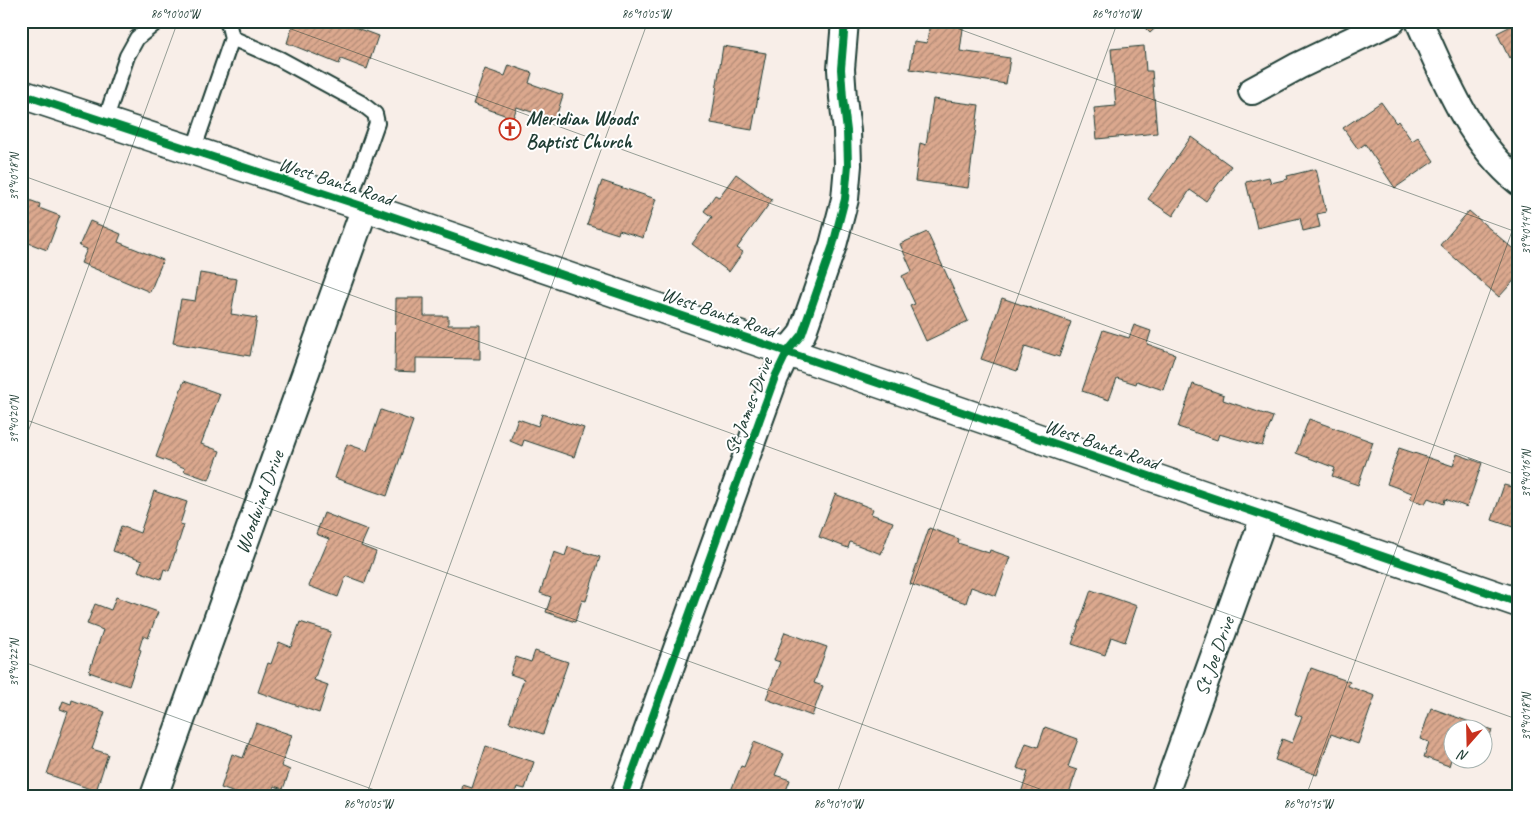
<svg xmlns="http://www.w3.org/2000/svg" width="1540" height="817" font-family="Caveat,sans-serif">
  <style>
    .building { fill: url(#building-hatch); stroke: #1f3d34 }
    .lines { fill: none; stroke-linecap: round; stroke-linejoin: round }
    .lane-casing { stroke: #1f3d34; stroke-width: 18 }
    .street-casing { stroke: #1f3d34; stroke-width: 30 }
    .secondary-casing { stroke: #1f3d34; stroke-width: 31 }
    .lane { stroke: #fff; stroke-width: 14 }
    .street { stroke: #fff; stroke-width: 26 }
    .secondary { stroke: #fff; stroke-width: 28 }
    .cycleway-casing { stroke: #fff; stroke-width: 11 }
    .cycleway { stroke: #00873e; stroke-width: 8 }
    .ticks { fill: none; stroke: #1f3d34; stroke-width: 1; stroke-opacity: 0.45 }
    .labels { text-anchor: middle; stroke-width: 4; stroke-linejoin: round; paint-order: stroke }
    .poi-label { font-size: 20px; font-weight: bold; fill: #1f3d34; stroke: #fff; text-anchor: start }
    .street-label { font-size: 20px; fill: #1f3d34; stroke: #fff }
    .neatline { fill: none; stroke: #1f3d34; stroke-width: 2 }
    .ticks-label { font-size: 12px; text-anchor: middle; fill: #1f3d34 }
  </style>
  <defs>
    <pattern id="building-hatch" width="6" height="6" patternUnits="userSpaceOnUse" patternTransform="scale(1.25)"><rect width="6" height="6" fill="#dba88e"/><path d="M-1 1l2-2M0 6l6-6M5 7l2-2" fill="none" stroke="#b18a75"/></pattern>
  </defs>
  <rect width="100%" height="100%" fill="#f8eee8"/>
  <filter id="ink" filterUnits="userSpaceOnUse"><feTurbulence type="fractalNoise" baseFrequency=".02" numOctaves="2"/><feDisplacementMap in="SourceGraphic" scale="10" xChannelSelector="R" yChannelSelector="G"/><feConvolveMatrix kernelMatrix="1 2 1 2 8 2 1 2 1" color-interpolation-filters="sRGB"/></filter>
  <g filter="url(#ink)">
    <path class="building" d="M 294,21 L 338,21 L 378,36 L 367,69 L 341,59 L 339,64 L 287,43 Z
      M 930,21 L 964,21 L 960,51 L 1010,58 L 1006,84 L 910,69 L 914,41 L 927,43 Z
      M 1138,21 L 1163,21 L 1150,33 Z
      M 1519,22 L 1519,59 L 1517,55 L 1509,58 L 1497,33 Z
      M 723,46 L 766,53 L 752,130 L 711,123 Z
      M 1144,46 L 1146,71 L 1152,71 L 1157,133 L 1097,139 L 1094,108 L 1116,106 L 1111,49 Z
      M 509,65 L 532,73 L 529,83 L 563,95 L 555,120 L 517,107 L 513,118 L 473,104 L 485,69 L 505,76 Z
      M 933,99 L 979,105 L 968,188 L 915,181 L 920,143 L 926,145 Z
      M 1381,102 L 1396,123 L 1398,121 L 1412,141 L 1418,137 L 1434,161 L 1395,188 L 1365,144 L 1358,149 L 1343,128 Z
      M 1191,137 L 1231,166 L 1206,201 L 1190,190 L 1173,216 L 1148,199 Z
      M 1316,169 L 1326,212 L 1317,214 L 1320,227 L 1303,231 L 1300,218 L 1257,228 L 1246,182 L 1269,177 L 1271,183 L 1288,179 L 1287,176 Z
      M 736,174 L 772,200 L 737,248 L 743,252 L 729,272 L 692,244 L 712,217 L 704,211 L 715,195 L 719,197 Z
      M 602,181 L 656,199 L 643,238 L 619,230 L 618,234 L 587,224 Z
      M 21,197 L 40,204 L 39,208 L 60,216 L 47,250 L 21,240 Z
      M 1469,211 L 1519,254 L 1519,275 L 1499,297 L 1440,245 Z
      M 90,221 L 121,234 L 118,242 L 163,260 L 150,292 L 81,263 L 87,249 L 79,246 Z
      M 927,232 L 968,321 L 926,341 L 910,306 L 915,304 L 902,276 L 912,271 L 900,244 Z
      M 200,273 L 237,279 L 231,314 L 257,318 L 250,356 L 173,343 L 181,299 L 195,301 Z
      M 396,298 L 424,298 L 424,316 L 448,316 L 448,325 L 480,325 L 480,359 L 416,358 L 416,372 L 395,371 Z
      M 1002,298 L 1071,322 L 1059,357 L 1025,346 L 1017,371 L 981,359 Z
      M 1134,325 L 1151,331 L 1147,344 L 1175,354 L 1163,390 L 1137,381 L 1136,384 L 1117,378 L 1109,400 L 1082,391 L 1103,330 L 1129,338 Z
      M 184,381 L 220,394 L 201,444 L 220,451 L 209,480 L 184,471 L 185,468 L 156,457 Z
      M 1193,384 L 1224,395 L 1223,400 L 1273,417 L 1262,446 L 1219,434 L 1217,440 L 1178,427 Z
      M 381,410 L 413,421 L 387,496 L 335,478 L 347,444 L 367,451 Z
      M 542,414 L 584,428 L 574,457 L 524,440 L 522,446 L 510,441 L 518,419 L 538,426 Z
      M 1309,419 L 1373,442 L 1358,485 L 1332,476 L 1335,468 L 1296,453 Z
      M 1399,448 L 1453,466 L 1457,454 L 1482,463 L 1467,507 L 1445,499 L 1444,504 L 1428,498 L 1425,504 L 1410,499 L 1412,493 L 1387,484 Z
      M 1504,485 L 1519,489 L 1519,529 L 1492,520 Z
      M 154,491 L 187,502 L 180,524 L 184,525 L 169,571 L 164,569 L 161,579 L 138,571 L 142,561 L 113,551 L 121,526 L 140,533 Z
      M 835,494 L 873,509 L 871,514 L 893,522 L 881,554 L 850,542 L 848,548 L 819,537 Z
      M 324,513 L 368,530 L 361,546 L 376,552 L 365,583 L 346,576 L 338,597 L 309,586 L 329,539 L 316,534 Z
      M 929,528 L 959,539 L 958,543 L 989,553 L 990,550 L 1010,557 L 996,596 L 971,587 L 966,603 L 910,584 Z
      M 568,547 L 600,557 L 586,601 L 582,600 L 575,622 L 546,612 L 551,597 L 540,593 L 554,552 L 565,556 Z
      M 1091,590 L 1137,606 L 1125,642 L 1111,637 L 1105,655 L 1072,644 Z
      M 116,597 L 158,612 L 148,638 L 143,636 L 139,649 L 141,650 L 129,686 L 89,672 L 103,630 L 87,624 L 95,604 L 111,610 Z
      M 300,622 L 331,632 L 314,680 L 328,685 L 319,713 L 258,692 L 268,663 L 271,664 L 279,642 L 291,647 Z
      M 785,632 L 827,647 L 814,683 L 823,686 L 812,716 L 766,699 L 780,662 L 774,660 Z
      M 535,651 L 568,662 L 543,734 L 509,722 L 524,679 L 510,674 L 516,657 L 531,662 Z
      M 1311,668 L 1350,682 L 1348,686 L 1375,696 L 1358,744 L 1331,734 L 1317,775 L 1275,760 L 1282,739 L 1292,743 L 1302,717 L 1295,714 Z
      M 72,700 L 105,712 L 92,749 L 108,754 L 96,791 L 47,774 L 68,712 L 60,709 L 63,701 L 71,704 Z
      M 1431,708 L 1492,730 L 1482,755 L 1482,730 L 1452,730 L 1452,756 L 1449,766 L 1424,757 L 1429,742 L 1420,739 Z
      M 256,723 L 292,735 L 281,766 L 290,770 L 283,789 L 274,786 L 270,796 L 243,796 L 221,788 L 232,754 L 243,758 Z
      M 1045,727 L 1078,739 L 1068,767 L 1077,770 L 1068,796 L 1020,796 L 1028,772 L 1017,768 L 1026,743 L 1038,747 Z
      M 754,742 L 784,754 L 775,775 L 790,780 L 784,796 L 738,796 L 730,793 L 741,766 L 744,767 Z
      M 486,746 L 534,762 L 525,789 L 517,787 L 514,796 L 460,796 L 463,785 L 472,788 Z"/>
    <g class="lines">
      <g class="lane-casing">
        <path id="lane" d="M 232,38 L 280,59 L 361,103 L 375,114 L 377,123 L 349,202
          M 105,121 L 127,56 L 137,38 L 158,21
          M 193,151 L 232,38 L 229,26 L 226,21"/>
      </g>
      <g class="street-casing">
        <path id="street" d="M 1419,21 C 1445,79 1469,141 1519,182
          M 1252,91 L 1298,66 L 1392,21
          M 154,796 L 365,207
          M 624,796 L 775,377 L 787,352 L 802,334 L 833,245 L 845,199 L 848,165 L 847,131 L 843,98 L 841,69 L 845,21
          M 1164,796 L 1264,517"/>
      </g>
      <g class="secondary-casing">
        <path id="secondary" d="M 21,94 L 365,207 L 1519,603"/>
      </g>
      <use href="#lane" class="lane"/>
      <use href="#street" class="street"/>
      <use href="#secondary" class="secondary"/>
      <g class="cycleway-casing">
        <path id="cycleway" d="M 21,94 L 365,207 L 1519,603
          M 624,796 L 775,377 L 787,352 L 802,334 L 833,245 L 845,199 L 848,165 L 847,131 L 843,98 L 841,69 L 845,21"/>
      </g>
      <use href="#cycleway" class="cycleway"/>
    </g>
  </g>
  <path class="ticks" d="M 269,21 L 1519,476M 937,21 L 1519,233M 21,175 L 1519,720M 21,418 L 1059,796M 21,451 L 178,21M 21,661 L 391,796M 366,796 L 648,21M 836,796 L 1118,21M 1306,796 L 1519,212"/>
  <defs>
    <g id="church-ring" transform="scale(1.125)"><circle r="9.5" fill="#fff" stroke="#c8321e" stroke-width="1.5"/><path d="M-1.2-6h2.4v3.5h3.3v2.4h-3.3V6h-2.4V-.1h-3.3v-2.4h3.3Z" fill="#c8321e"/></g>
  </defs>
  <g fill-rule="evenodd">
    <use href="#church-ring" x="510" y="129"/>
  </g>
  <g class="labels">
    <g class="poi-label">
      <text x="526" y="125">Meridian Woods<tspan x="526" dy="23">Baptist Church</tspan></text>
    </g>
    <g class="street-label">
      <text transform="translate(336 181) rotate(18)" y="7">West Banta Road</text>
      <text transform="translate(719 312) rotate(19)" y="7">West Banta Road</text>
      <text transform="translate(748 406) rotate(-69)" y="7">St James Drive</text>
      <text transform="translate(1102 444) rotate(19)" y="7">West Banta Road</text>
      <text transform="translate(259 502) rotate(-70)" y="7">Woodwind Drive</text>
      <text transform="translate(1214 656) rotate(-70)" y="7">St Joe Drive</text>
    </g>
  </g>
  <rect width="1540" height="817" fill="none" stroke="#fff" stroke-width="55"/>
  <g transform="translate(1468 744) rotate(200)"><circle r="24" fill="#ffffff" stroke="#a5b1ae"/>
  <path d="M0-4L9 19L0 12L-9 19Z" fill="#c8321e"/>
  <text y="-8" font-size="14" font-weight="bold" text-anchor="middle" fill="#1f3d34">N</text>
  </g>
  <rect x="28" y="28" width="1484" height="762" class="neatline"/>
  <g class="ticks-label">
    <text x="175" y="18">86°10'00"W</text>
    <text x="646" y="18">86°10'05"W</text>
    <text x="1116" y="18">86°10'10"W</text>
    <text transform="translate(14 177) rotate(-90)" y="4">39°40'18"N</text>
    <text transform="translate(1526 231) rotate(-90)" y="4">39°40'14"N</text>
    <text transform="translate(14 420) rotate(-90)" y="4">39°40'20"N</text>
    <text transform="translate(1526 474) rotate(-90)" y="4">39°40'16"N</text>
    <text transform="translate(14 663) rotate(-90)" y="4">39°40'22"N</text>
    <text transform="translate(1526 717) rotate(-90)" y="4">39°40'18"N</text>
    <text x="368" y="808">86°10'05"W</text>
    <text x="838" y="808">86°10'10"W</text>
    <text x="1308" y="808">86°10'15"W</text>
  </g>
</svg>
